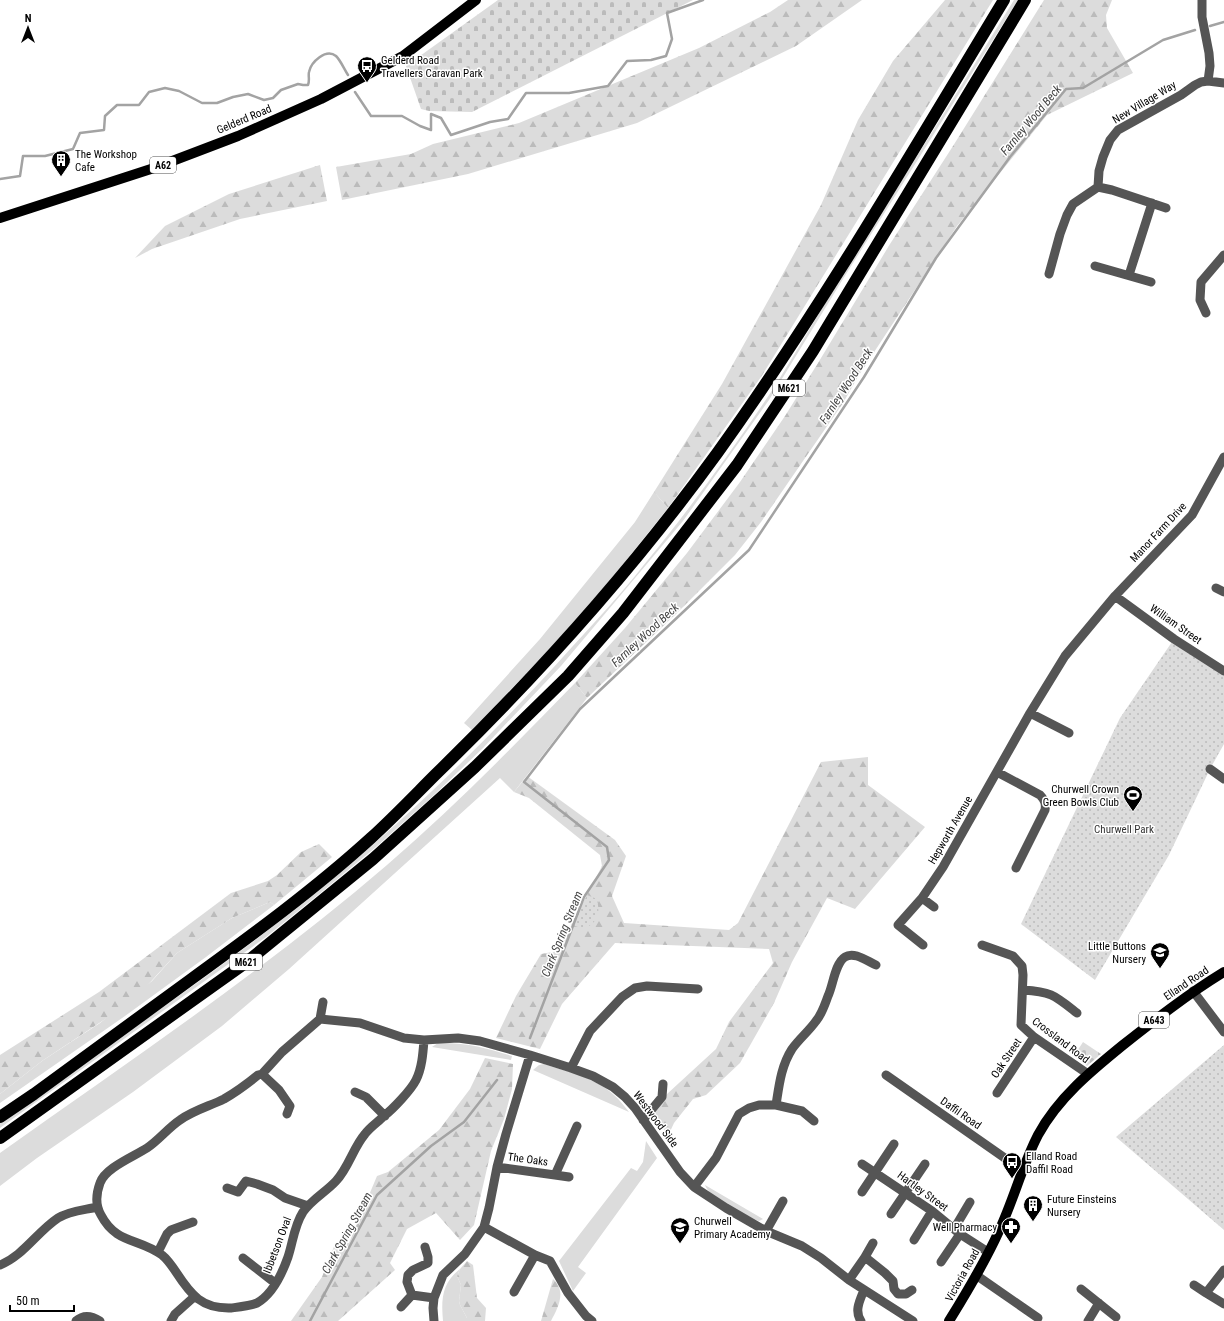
<svg xmlns="http://www.w3.org/2000/svg" width="1224" height="1321" font-family="'Roboto Condensed',sans-serif">
  <style>
    .green { fill: #dcdcdc }
    .forest { fill: url(#forest-firs) }
    .cemetery { fill: url(#cemetery-stones) }
    .park { fill: url(#park-dots) }
    .lines { fill: none; stroke-linecap: round; stroke-linejoin: round }
    .stream { stroke: #a3a3a3; stroke-width: 2.5 }
    .minor { stroke: #555; stroke-width: 9 }
    .major { stroke: #000; stroke-width: 10 }
    .highway { stroke: #000; stroke-width: 12 }
    .labels { text-anchor: middle; stroke-width: 3; stroke-linejoin: round; paint-order: stroke }
    .shield { fill: #fff; stroke: #4c4c4c; stroke-width: 1 }
    .shield-label { font-size: 10px; font-weight: bold; fill: #000 }
    .poi-label { font-size: 11px; fill: #000; stroke: #fff; text-anchor: start }
    .street-label { font-size: 11px; fill: #000; stroke: #fff }
    .park-label { font-size: 11px; fill: #333; stroke: #fff }
    .water-label { font-size: 12px; font-style: italic; fill: #444; stroke: #fff }
  </style>
  <defs>
    <pattern id="forest-firs" width="22" height="20" patternUnits="userSpaceOnUse"><rect width="22" height="20" fill="#dcdcdc"/><path d="M5 1l3.5 6h-7zM16 11l3.5 6h-7z" fill="#bbb"/></pattern>
    <pattern id="cemetery-stones" width="16" height="16" patternUnits="userSpaceOnUse"><rect width="16" height="16" fill="#dcdcdc"/><path d="M2 7V4a2 2 0 0 1 4 0v3zM10 15v-3a2 2 0 0 1 4 0v3z" fill="#bbb"/></pattern>
    <pattern id="park-dots" width="8" height="8" patternUnits="userSpaceOnUse"><rect width="8" height="8" fill="#dcdcdc"/><path d="M2 2h.1M6 6h.1" fill="none" stroke="#bbb" stroke-width="1.8" stroke-linecap="round"/></pattern>
  </defs>
  <rect width="100%" height="100%" fill="#fff"/>
  <path class="green" d="M 1014,0 L 1018,0 L 843,279 L 769,400 L 683,521 L 561,666 L 483,748 L 433,796 L 376,847 L 318,895 L 266,937 L 0,1128 L 0,1123 C 42,1094 83,1064 125,1034 C 190,988 255,942 317,892 C 409,817 493,735 572,647 C 596,621 621,594 643,566 C 690,509 734,448 775,386 C 798,349 820,311 843,274 C 900,183 958,92 1014,0 Z
    M 654,492 L 668,508 L 612,578 L 549,650 L 472,730 L 464,723 L 540,639 L 635,522 Z
    M 575,683 L 587,698 L 514,792 L 500,778 L 289,969 L 222,1026 L 133,1092 L 37,1158 L 0,1186 L 0,1153 C 131,1060 265,970 387,865 C 453,808 514,746 575,683 Z
    M 270,902 L 274,905 L 206,957 L 125,1016 L 0,1103 L 0,1094 L 42,1061 L 100,1023 L 152,981 L 177,953 L 232,918 Z
    M 438,1043 C 464,1042 488,1048 512,1056 L 511,1060 L 432,1047 Z
    M 544,1064 C 568,1072 595,1077 614,1095 C 620,1100 624,1106 629,1112 L 533,1070 L 539,1065 Z
    M 646,1141 L 657,1158 L 578,1267 L 586,1273 L 573,1291 L 559,1261 L 631,1168 L 637,1171 L 643,1162 Z
    M 705,1185 L 763,1219 L 759,1221 L 756,1220 C 745,1214 708,1197 705,1185 Z
    M 460,1269 L 457,1276 L 461,1285 L 459,1301 L 460,1305 L 467,1318 L 467,1321 L 443,1321 C 441,1299 442,1283 460,1269 Z"/>
  <path class="forest" d="M 788,0 L 862,0 L 796,46 L 637,123 L 468,174 L 342,200 L 336,167 L 411,154 L 433,144 L 519,123 L 699,48 L 770,12 Z
    M 945,0 L 993,0 L 761,377 L 668,508 L 654,492 L 722,384 L 821,205 L 858,120 L 893,61 Z
    M 1044,0 L 1112,0 L 1106,15 L 1107,28 L 1133,73 L 1047,115 L 957,226 L 859,375 L 843,403 L 761,522 L 735,555 L 681,609 L 587,698 L 575,683 L 625,628 L 687,553 L 740,482 L 785,416 L 818,363 L 890,244 L 953,146 Z
    M 320,165 L 327,201 L 240,219 L 152,249 L 135,258 L 165,226 L 229,194 Z
    M 868,757 L 868,785 L 925,827 L 855,909 L 827,898 L 792,962 L 774,1003 L 740,1063 L 706,1095 L 693,1099 L 674,1123 L 668,1136 L 653,1113 L 667,1094 L 716,1049 L 729,1022 L 773,963 L 769,949 L 615,943 L 562,1004 L 540,1049 L 496,1038 L 516,996 L 541,954 L 558,951 L 602,866 L 600,855 L 529,798 L 514,792 L 527,776 L 615,840 L 626,856 L 612,896 L 624,923 L 729,930 L 738,923 L 821,762 Z
    M 319,844 L 332,857 L 274,905 L 270,902 L 232,918 L 177,953 L 134,1000 L 42,1061 L 0,1094 L 0,1055 L 99,992 L 231,893 L 268,881 L 277,875 L 301,852 Z
    M 485,1058 L 513,1064 L 512,1089 L 504,1119 L 491,1151 L 474,1225 L 460,1240 L 436,1213 L 407,1229 L 390,1263 L 395,1270 L 338,1321 L 291,1321 L 322,1277 L 335,1244 L 349,1243 L 377,1176 L 388,1172 L 439,1130 L 470,1089 Z
    M 467,1261 L 473,1265 L 477,1298 L 486,1308 L 485,1321 L 467,1321 L 467,1318 L 460,1305 L 459,1301 L 461,1285 L 457,1276 L 460,1269 Z
    M 553,1279 C 567,1291 558,1308 551,1321 L 541,1321 Z"/>
  <path class="cemetery" d="M 498,0 L 693,0 L 472,112 L 429,111 L 421,109 L 406,66 Z
    M 1083,1042 L 1101,1054 L 1087,1066 L 1074,1056 Z"/>
  <path class="park" d="M 1174,639 L 1224,671 L 1224,744 L 1210,769 L 1169,855 L 1095,980 L 1021,924 L 1120,718 Z
    M 587,895 L 597,899 C 600,915 599,920 585,929 L 571,925 Z
    M 1224,1045 L 1224,1230 L 1116,1137 Z"/>
  <g class="lines">
    <path class="stream" d="M 1210,26 L 1224,22
      M 355,92 L 371,116 L 402,116 L 420,126 L 431,130 L 431,114 L 441,118 L 451,135 L 490,122 L 508,119 L 526,93 L 569,93 L 608,86 L 627,61 L 651,60 L 666,56 L 672,39 L 667,13 L 703,0
      M 0,179 L 20,176 L 23,156 L 45,156 L 73,149 L 80,133 L 104,130 L 105,116 L 117,105 L 139,105 L 149,92 L 165,88 L 179,91 L 202,103 L 217,103 L 233,97 L 248,94 L 264,100 L 273,98 L 281,90 L 298,84 L 303,85 L 308,85 C 310,80 308,76 309,72 C 311,62 326,48 336,56 C 341,61 344,69 348,75
      M 530,1038 L 584,897 L 609,860 L 607,847 L 524,782 L 580,709 L 749,550 L 864,377 L 936,258 L 1010,157 L 1066,89 L 1083,88 L 1163,40 L 1195,30
      M 310,1321 L 377,1195 L 431,1146 L 464,1122 L 497,1080"/>
    <path class="minor" d="M 1202,0 L 1202,17 L 1209,53 L 1210,66 L 1208,81
      M 1098,187 L 1112,190 L 1166,208
      M 1095,266 L 1151,282
      M 1049,274 L 1060,234 L 1067,215 L 1073,204 L 1098,187 L 1099,171 L 1103,157 L 1110,140 L 1118,130 L 1181,95 L 1195,85 L 1201,82 L 1208,81 L 1224,83
      M 1129,275 L 1152,203
      M 1206,313 L 1200,300 L 1201,282 L 1224,255
      M 1216,588 L 1224,592
      M 1115,596 L 1174,639 L 1224,671
      M 1030,713 L 1069,733
      M 1210,769 L 1224,779
      M 997,772 L 1040,795 C 1045,800 1046,804 1045,810 L 1016,868
      M 922,898 L 934,907
      M 923,945 L 898,925 L 922,898 L 943,867 L 1030,713 L 1065,656 L 1115,596 L 1192,515 L 1224,457
      M 982,945 L 1013,956 L 1022,966 L 1023,975 L 1021,1025 L 1034,1037 L 1088,1074
      M 1023,990 C 1052,992 1054,995 1077,1013
      M 1193,991 L 1224,1032
      M 320,1019 L 323,1002
      M 424,1040 C 423,1053 422,1068 416,1080 C 411,1090 393,1109 384,1116 C 378,1122 370,1127 365,1134 C 353,1148 349,1167 336,1181 C 326,1192 312,1199 303,1212 C 294,1226 293,1242 288,1257 C 282,1274 273,1294 257,1303 C 250,1306 239,1307 231,1308 C 202,1309 191,1295 176,1272 C 172,1266 167,1259 162,1255 C 139,1238 116,1244 101,1215 C 95,1205 96,1194 100,1183 C 105,1168 133,1157 147,1148 C 159,1140 168,1128 180,1120 C 194,1110 210,1106 224,1099 C 236,1092 247,1084 258,1075 L 262,1074 L 282,1052 L 320,1019 L 360,1023 L 404,1038 L 424,1040 L 458,1038 L 480,1041 L 530,1055
      M 571,1068 L 590,1031 L 622,997 L 635,988 L 647,986 L 698,989
      M 262,1074 L 279,1090 L 290,1106 L 287,1114
      M 886,1075 L 1022,1170
      M 355,1092 L 366,1097 L 385,1116
      M 997,1093 L 1034,1037
      M 776,1105 L 802,1111 L 814,1121
      M 643,1120 L 662,1097 L 663,1084
      M 862,1164 L 932,1211 L 960,1234 L 988,1252
      M 497,1167 L 555,1175 L 577,1126
      M 555,1175 L 569,1177
      M 694,1187 L 716,1158 L 739,1114 L 749,1108 L 759,1105 L 776,1105 C 779,1086 781,1066 792,1049 C 799,1039 809,1031 816,1021 C 822,1014 825,1004 828,996 C 833,986 835,963 845,957 C 854,951 867,961 876,965
      M 227,1188 L 238,1192 L 246,1181 L 257,1184 L 273,1190 L 285,1198 L 308,1206
      M 862,1192 L 894,1144
      M 891,1214 L 925,1164
      M 484,1227 L 535,1255 L 550,1261 L 568,1293 L 586,1316 L 592,1321
      M 954,1229 L 970,1202
      M 766,1231 L 783,1201
      M 914,1240 L 932,1211
      M 425,1247 L 428,1257 L 428,1263 L 413,1270 L 408,1275 L 407,1282 L 412,1295 L 434,1298
      M 158,1252 L 167,1234 L 171,1230 L 193,1222
      M 865,1257 L 873,1243
      M 243,1258 L 275,1283
      M 941,1262 L 960,1234
      M 0,1265 C 23,1256 37,1232 58,1218 C 69,1211 84,1210 97,1207
      M 1224,1270 L 1206,1293 L 1224,1304
      M 976,1275 L 1038,1318
      M 849,1280 L 865,1257 L 885,1273 L 893,1281 L 894,1289 L 898,1294 L 906,1294 L 912,1290
      M 1194,1285 L 1206,1293
      M 1081,1289 L 1116,1317
      M 514,1292 L 535,1255
      M 401,1307 L 412,1295
      M 76,1321 C 84,1314 92,1316 100,1321
      M 171,1321 L 175,1314 L 194,1297
      M 434,1321 L 433,1308 L 434,1298 L 443,1275 L 465,1254 L 484,1227 L 489,1208 L 497,1167 L 506,1134 L 530,1055 L 571,1068 L 593,1076 L 613,1087 L 625,1097 L 635,1108 L 680,1172 L 694,1187 L 726,1208 L 766,1231 L 802,1246 L 821,1258 L 849,1280 L 913,1321
      M 861,1321 C 854,1311 860,1300 864,1290
      M 1088,1321 L 1099,1303"/>
    <path class="major" d="M 0,218 L 154,168 L 238,136 L 321,99 L 403,56 L 476,0
      M 949,1321 C 967,1292 985,1262 999,1231 C 1014,1199 1022,1166 1038,1135 C 1058,1098 1091,1071 1123,1045 C 1156,1019 1188,994 1224,972"/>
    <path class="highway" d="M 0,1117 L 34,1094 C 86,1056 138,1018 190,980 C 252,935 315,889 371,838 C 393,818 414,796 435,775 C 538,675 634,568 718,452 C 822,307 912,152 1004,0
      M 0,1138 L 248,961 L 373,859 L 475,767 L 568,676 L 623,613 L 677,543 L 737,465 L 813,351 L 1025,0"/>
  </g>
  <defs>
    <g id="bus-pin" transform="scale(1)"><path d="M0 17L-7.5 6A9.5 9.5 0 1 1 7.5 6Z" fill="#000" stroke="#fff"/><path d="M-5-6H5V4H4V6H2V4H-2V6H-4V4H-5ZM-3.5-4V0h7V-4ZM-3.5 1.2v1.5H-2V1.2ZM2 1.2v1.5H3.5V1.2Z" fill="#fff"/></g>
    <g id="building-pin" transform="scale(1)"><path d="M0 17L-7.5 6A9.5 9.5 0 1 1 7.5 6Z" fill="#000" stroke="#fff"/><path d="M-4-6H4V6H1V3H-1V6H-4ZM-2.5-4.3h1.7v1.8h-1.7ZM.8-4.3h1.7v1.8H.8ZM-2.5-1h1.7V.8h-1.7ZM.8-1h1.7V.8H.8Z" fill="#fff"/></g>
    <g id="stadium-pin" transform="scale(1)"><path d="M0 17L-7.5 6A9.5 9.5 0 1 1 7.5 6Z" fill="#000" stroke="#fff"/><path d="M0-5a6.5 5 0 1 0 0 10a6.5 5 0 1 0 0-10ZM-3.5-1.8h7v3.6h-7Z" fill="#fff"/></g>
    <g id="school-pin" transform="scale(1)"><path d="M0 17L-7.5 6A9.5 9.5 0 1 1 7.5 6Z" fill="#000" stroke="#fff"/><path d="M0-5L7-2L0 1L-7-2ZM-4 1L0 2.5L4 1V4Q0 6-4 4Z" fill="#fff"/></g>
    <g id="pharmacy-pin" transform="scale(1)"><path d="M0 17L-7.5 6A9.5 9.5 0 1 1 7.5 6Z" fill="#000" stroke="#fff"/><path d="M-2-6h4v4h4v4h-4v4h-4v-4h-4v-4h4Z" fill="#fff"/></g>
  </defs>
  <g fill-rule="evenodd">
    <use href="#bus-pin" x="367" y="66"/>
    <use href="#building-pin" x="61" y="160"/>
    <use href="#stadium-pin" x="1133" y="795"/>
    <use href="#school-pin" x="1160" y="952"/>
    <use href="#bus-pin" x="1012" y="1162"/>
    <use href="#building-pin" x="1033" y="1205"/>
    <use href="#school-pin" x="680" y="1227"/>
    <use href="#pharmacy-pin" x="1011" y="1227"/>
  </g>
  <g class="labels">
    <g class="shield">
      <rect x="150" y="157" width="26" height="16" rx="3"/>
      <rect x="773" y="380" width="32" height="16" rx="3"/>
      <rect x="230" y="954" width="32" height="16" rx="3"/>
      <rect x="1139" y="1012" width="30" height="16" rx="3"/>
    </g>
    <g class="shield-label">
      <text x="163" y="169">A62</text>
      <text x="789" y="392">M621</text>
      <text x="246" y="966">M621</text>
      <text x="1154" y="1024">A643</text>
    </g>
    <g class="poi-label">
      <text x="381" y="64">Gelderd Road<tspan x="381" dy="13">Travellers Caravan Park</tspan></text>
      <text x="75" y="158">The Workshop<tspan x="75" dy="13">Cafe</tspan></text>
      <text x="1119" y="793" text-anchor="end">Churwell Crown<tspan x="1119" dy="13">Green Bowls Club</tspan></text>
      <text x="1146" y="950" text-anchor="end">Little Buttons<tspan x="1146" dy="13">Nursery</tspan></text>
      <text x="1026" y="1160">Elland Road<tspan x="1026" dy="13">Daffil Road</tspan></text>
      <text x="1047" y="1203">Future Einsteins<tspan x="1047" dy="13">Nursery</tspan></text>
      <text x="694" y="1225">Churwell<tspan x="694" dy="13">Primary Academy</tspan></text>
      <text x="997" y="1231" text-anchor="end">Well Pharmacy</text>
    </g>
    <g class="street-label">
      <text transform="translate(1144 102) rotate(-31)" y="4">New Village Way</text>
      <text transform="translate(244 119) rotate(-23)" y="4">Gelderd Road</text>
      <text transform="translate(1158 532) rotate(-47)" y="4">Manor Farm Drive</text>
      <text transform="translate(1176 624) rotate(35)" y="4">William Street</text>
      <text transform="translate(950 830) rotate(-60)" y="4">Hepworth Avenue</text>
      <text transform="translate(1186 983) rotate(-34)" y="4">Elland Road</text>
      <text transform="translate(1061 1040) rotate(37)" y="4">Crossland Road</text>
      <text transform="translate(1006 1058) rotate(-56)" y="4">Oak Street</text>
      <text transform="translate(961 1113) rotate(35)" y="4">Daffil Road</text>
      <text transform="translate(656 1119) rotate(53)" y="4">Westwood Side</text>
      <text transform="translate(528 1159) rotate(8)" y="4">The Oaks</text>
      <text transform="translate(923 1191) rotate(36)" y="4">Hartley Street</text>
      <text transform="translate(277 1245) rotate(-69)" y="4">Ibbetson Oval</text>
      <text transform="translate(962 1275) rotate(-61)" y="4">Victoria Road</text>
    </g>
    <g class="park-label">
      <text x="1124" y="833">Churwell Park</text>
    </g>
    <g class="water-label">
      <text transform="translate(1031 120) rotate(-50)" y="4">Farnley Wood Beck</text>
      <text transform="translate(846 386) rotate(-57)" y="4">Farnley Wood Beck</text>
      <text transform="translate(645 635) rotate(-43)" y="4">Farnley Wood Beck</text>
      <text transform="translate(562 934) rotate(-68)" y="4">Clark Spring Stream</text>
      <text transform="translate(347 1233) rotate(-61)" y="4">Clark Spring Stream</text>
    </g>
  </g>
  <g transform="translate(28 28)" stroke="#ffffff" stroke-width="3" paint-order="stroke">
  <path d="M0-3L7 15L0 10L-7 15Z" fill="#000000"/>
  <text y="-6" font-size="11" font-weight="bold" text-anchor="middle" fill="#000000">N</text>
  </g>
  <path d="M10 1305v6h64v-6" fill="none" stroke="#000000" stroke-width="2"/>
  <text x="16" y="1305" font-size="12" fill="#000000" stroke="#ffffff" stroke-width="3" paint-order="stroke">50 m</text>
</svg>
